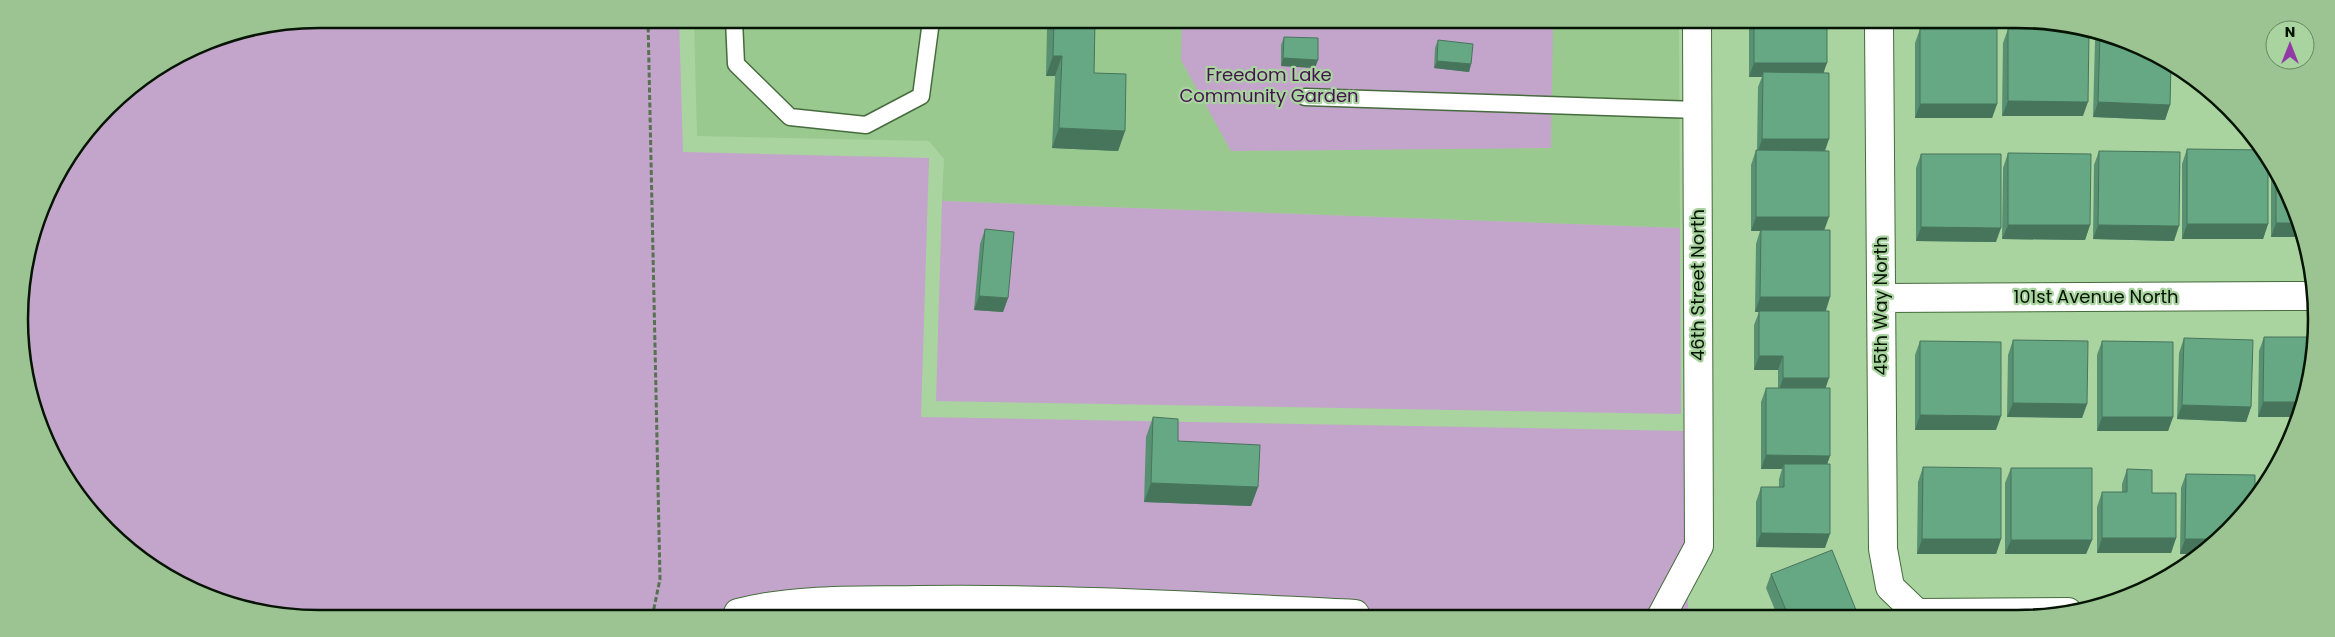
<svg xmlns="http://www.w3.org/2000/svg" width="2335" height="637" font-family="Poppins,sans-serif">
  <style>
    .built { fill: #9ac98f }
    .green { fill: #c3a4cb }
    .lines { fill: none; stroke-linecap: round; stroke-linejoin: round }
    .service-casing { stroke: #466c3d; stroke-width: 19 }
    .minor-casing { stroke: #466c3d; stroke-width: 30 }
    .path { stroke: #577250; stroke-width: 3; stroke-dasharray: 5 2.5; stroke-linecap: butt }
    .service { stroke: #fff; stroke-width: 16 }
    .minor { stroke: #fff; stroke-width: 28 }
    .wall { fill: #589072 }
    .shaded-wall { fill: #47755c }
    .building { fill: #66a784; stroke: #47755c }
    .labels { text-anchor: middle; stroke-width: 4.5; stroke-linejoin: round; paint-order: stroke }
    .park-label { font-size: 18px; fill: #451450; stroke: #a9d39f }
    .street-label { font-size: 18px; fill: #061403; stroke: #a9d39f }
    .rim { fill: none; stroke: #061403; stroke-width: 2.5 }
  </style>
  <rect width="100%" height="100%" fill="#a9d39f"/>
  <path class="built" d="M 694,20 L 1679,23 L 1680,228 L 942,201 L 944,159 L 929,141 L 697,136 Z"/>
  <path class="green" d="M 319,19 L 679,20 L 683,152 L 929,158 L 921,417 L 1685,431 L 1688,615 L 260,613 L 168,578 L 81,501 L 29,396 L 19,299 L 50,186 L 121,93 L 204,41 Z
    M 1182,22 L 1553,23 L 1551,148 L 1231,151 L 1181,60 Z
    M 942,201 L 1680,228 L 1681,414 L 936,401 Z"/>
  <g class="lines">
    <g class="service-casing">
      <path id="service" d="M 734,20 L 736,64 L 790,117 L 866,125 L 921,96 L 931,21
        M 1305,97 L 1697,110"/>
    </g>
    <g class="minor-casing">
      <path id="minor" d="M 1879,24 L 1883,549 L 1890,587 L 1917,613 L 2068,612
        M 1881,298 L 2310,296
        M 738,613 C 795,598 860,601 919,600 C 1064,598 1209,607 1355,614
        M 1662,615 L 1699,546 L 1697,23"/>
    </g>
    <path class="path" d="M 648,20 L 660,579 L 653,613"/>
    <use href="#service" class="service"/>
    <use href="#minor" class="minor"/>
  </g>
  <path class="wall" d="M 1050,21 L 1095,21 L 1094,73 L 1125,131 L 1118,151 L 1052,148 L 1055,76 L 1046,76 L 1047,28 Z
    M 1749,23 L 1827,24 L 1824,73 L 1825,151 L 1824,230 L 1830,297 L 1826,311 L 1826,388 L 1830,456 L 1827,464 L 1825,548 L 1756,547 L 1756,502 L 1761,487 L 1779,487 L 1779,479 L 1782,469 L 1761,469 L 1761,402 L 1766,388 L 1778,388 L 1778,370 L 1754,370 L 1754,325 L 1759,312 L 1755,312 L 1756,244 L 1760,231 L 1751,231 L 1751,165 L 1756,150 L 1757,150 L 1758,87 L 1762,77 L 1749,77 Z
    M 1920,29 L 1997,104 L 1992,118 L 1915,118 L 1915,43 Z
    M 2008,29 L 2083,116 L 2002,116 L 2003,43 Z
    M 2098,34 L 2171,64 L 2170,105 L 2165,120 L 2093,117 L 2095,41 Z
    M 1284,37 L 1315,68 L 1281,66 L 1281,45 Z
    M 1438,40 L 1471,64 L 1469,72 L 1434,68 L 1435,48 Z
    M 2187,149 L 2268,224 L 2263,239 L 2182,239 L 2182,164 Z
    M 2099,151 L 2174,241 L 2093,239 L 2094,165 Z
    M 2008,153 L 2090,225 L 2085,240 L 2002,239 L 2003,168 Z
    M 1921,154 L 1996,242 L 1916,241 L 1916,168 Z
    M 2272,167 L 2301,237 L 2271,237 L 2271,170 Z
    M 985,229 L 1008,298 L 1003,312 L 974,310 L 980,244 Z
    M 2264,337 L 2296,417 L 2258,417 L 2259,351 Z
    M 2184,338 L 2251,407 L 2246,422 L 2177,419 L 2179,353 Z
    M 2013,340 L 2087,404 L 2082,418 L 2007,417 L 2008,355 Z
    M 1920,341 L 1996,430 L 1915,430 L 1915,355 Z
    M 2102,341 L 2173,417 L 2168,431 L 2097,431 L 2097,355 Z
    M 1153,417 L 1178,441 L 1258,487 L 1251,506 L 1144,502 L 1146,437 Z
    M 1923,467 L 2001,539 L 1996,554 L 1917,554 L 1918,482 Z
    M 2011,468 L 2092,540 L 2086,554 L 2005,554 L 2005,483 Z
    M 2127,469 L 2176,538 L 2171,553 L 2097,553 L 2097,507 L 2102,492 L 2122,492 L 2122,484 Z
    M 2186,474 L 2196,554 L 2180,554 L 2181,488 Z
    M 1771,574 L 1856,610 L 1854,615 L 1777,615 L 1766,588 Z"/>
  <path class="shaded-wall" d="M 1053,56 L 1062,56 L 1055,76 L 1046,76 Z
    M 1283,58 L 1318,60 L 1315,68 L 1281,66 Z
    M 1437,61 L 1471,64 L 1469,72 L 1434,68 Z
    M 1754,63 L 1827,63 L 1822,77 L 1763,72 L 1762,77 L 1749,77 Z
    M 2008,101 L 2088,102 L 2083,116 L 2002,116 Z
    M 2098,102 L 2170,105 L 2165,120 L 2093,117 Z
    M 1920,104 L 1997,104 L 1992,118 L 1915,118 Z
    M 1059,128 L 1125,131 L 1118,151 L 1052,148 Z
    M 1762,139 L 1829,139 L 1824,154 L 1757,154 Z
    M 1756,217 L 1829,217 L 1824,231 L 1751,231 Z
    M 2276,223 L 2295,223 L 2301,237 L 2271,237 Z
    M 2187,224 L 2268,224 L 2263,239 L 2182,239 Z
    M 2008,225 L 2090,225 L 2085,240 L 2002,239 Z
    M 2098,225 L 2179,226 L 2174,241 L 2093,239 Z
    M 1921,227 L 2001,228 L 1996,242 L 1916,241 Z
    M 979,296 L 1008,298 L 1003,312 L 974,310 Z
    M 1760,297 L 1830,297 L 1825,312 L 1755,312 Z
    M 1759,356 L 1783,356 L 1778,370 L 1754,370 Z
    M 1783,378 L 1829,378 L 1824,393 L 1778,393 Z
    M 2263,402 L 2301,402 L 2296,417 L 2258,417 Z
    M 2013,403 L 2087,404 L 2082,418 L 2007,417 Z
    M 2182,405 L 2251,407 L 2246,422 L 2177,419 Z
    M 1920,415 L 2001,416 L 1996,430 L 1915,430 Z
    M 2102,417 L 2173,417 L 2168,431 L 2097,431 Z
    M 1766,455 L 1830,456 L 1825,470 L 1784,464 L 1782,469 L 1761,469 Z
    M 1151,483 L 1258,487 L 1251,506 L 1144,502 Z
    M 1761,533 L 1830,534 L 1825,548 L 1756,547 Z
    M 2102,538 L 2176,538 L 2171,553 L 2097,553 Z
    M 1922,539 L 2001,539 L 1996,554 L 1917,554 Z
    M 2185,539 L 2216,539 L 2196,554 L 2180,554 Z
    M 2011,540 L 2092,540 L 2086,554 L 2005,554 Z
    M 1856,610 L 1854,615 L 1843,615 Z"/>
  <path class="building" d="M 1054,21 L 1095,21 L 1094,73 L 1126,74 L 1125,131 L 1059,128 L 1062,56 L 1053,56 Z
    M 1754,23 L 1827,24 L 1827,63 L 1754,63 Z
    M 1920,29 L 1997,29 L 1997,104 L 1920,104 Z
    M 2008,29 L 2085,29 L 2089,30 L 2088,102 L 2008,101 Z
    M 2100,35 L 2171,64 L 2170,105 L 2098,102 Z
    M 1284,37 L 1318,38 L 1318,60 L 1283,58 Z
    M 1438,40 L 1473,44 L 1471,64 L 1437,61 Z
    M 1763,72 L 1829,73 L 1829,139 L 1762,139 Z
    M 2187,149 L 2264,150 L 2268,157 L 2268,224 L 2187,224 Z
    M 1756,150 L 1829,151 L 1829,217 L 1756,217 Z
    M 2099,151 L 2180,152 L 2179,226 L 2098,225 Z
    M 2008,153 L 2091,154 L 2090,225 L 2008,225 Z
    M 1921,154 L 2001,154 L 2001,228 L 1921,227 Z
    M 2276,177 L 2295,223 L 2276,223 Z
    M 985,229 L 1014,232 L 1008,298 L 979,296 Z
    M 1761,230 L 1830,230 L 1830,297 L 1760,297 Z
    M 1759,311 L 1829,311 L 1829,378 L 1783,378 L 1783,356 L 1759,356 Z
    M 2264,337 L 2310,337 L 2311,377 L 2301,402 L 2263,402 Z
    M 2184,338 L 2253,340 L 2251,407 L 2182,405 Z
    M 2013,340 L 2088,341 L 2087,404 L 2013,403 Z
    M 1920,341 L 2001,342 L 2001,416 L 1920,415 Z
    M 2102,341 L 2173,342 L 2173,417 L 2102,417 Z
    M 1766,388 L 1830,388 L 1830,456 L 1766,455 Z
    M 1153,417 L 1178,419 L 1178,441 L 1260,445 L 1258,487 L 1151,483 Z
    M 1784,464 L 1830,464 L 1830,534 L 1761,533 L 1761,487 L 1784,487 Z
    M 1923,467 L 2001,468 L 2001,539 L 1922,539 Z
    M 2011,468 L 2092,468 L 2092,540 L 2011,540 Z
    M 2127,469 L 2152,470 L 2152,493 L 2176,493 L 2176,538 L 2102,538 L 2102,492 L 2127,492 Z
    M 2186,474 L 2255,475 L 2255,496 L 2228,531 L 2216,539 L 2185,539 Z
    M 1832,550 L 1856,610 L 1843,615 L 1788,615 L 1771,574 Z"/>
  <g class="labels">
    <g class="park-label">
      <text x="1269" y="81">Freedom Lake<tspan x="1269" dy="21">Community Garden</tspan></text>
    </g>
    <g class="street-label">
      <text transform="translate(1698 285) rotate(-90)" y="6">46th Street North</text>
      <text x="2096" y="303">101st Avenue North</text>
      <text transform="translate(1881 306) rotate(-90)" y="6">45th Way North</text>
    </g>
  </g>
  <path d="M0 0H2335V637H0ZM319 28H2017A291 291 0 0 1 2308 319V319A291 291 0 0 1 2017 610H319A291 291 0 0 1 28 319V319A291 291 0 0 1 319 28Z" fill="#9cc493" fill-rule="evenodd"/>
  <path class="rim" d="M319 28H2017A291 291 0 0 1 2308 319V319A291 291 0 0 1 2017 610H319A291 291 0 0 1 28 319V319A291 291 0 0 1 319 28Z"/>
  <g transform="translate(2290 45)"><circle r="24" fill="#a9d39f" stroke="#688761"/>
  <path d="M0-4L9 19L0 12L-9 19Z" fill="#913aa6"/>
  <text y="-8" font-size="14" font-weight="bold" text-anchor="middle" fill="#061403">N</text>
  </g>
</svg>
